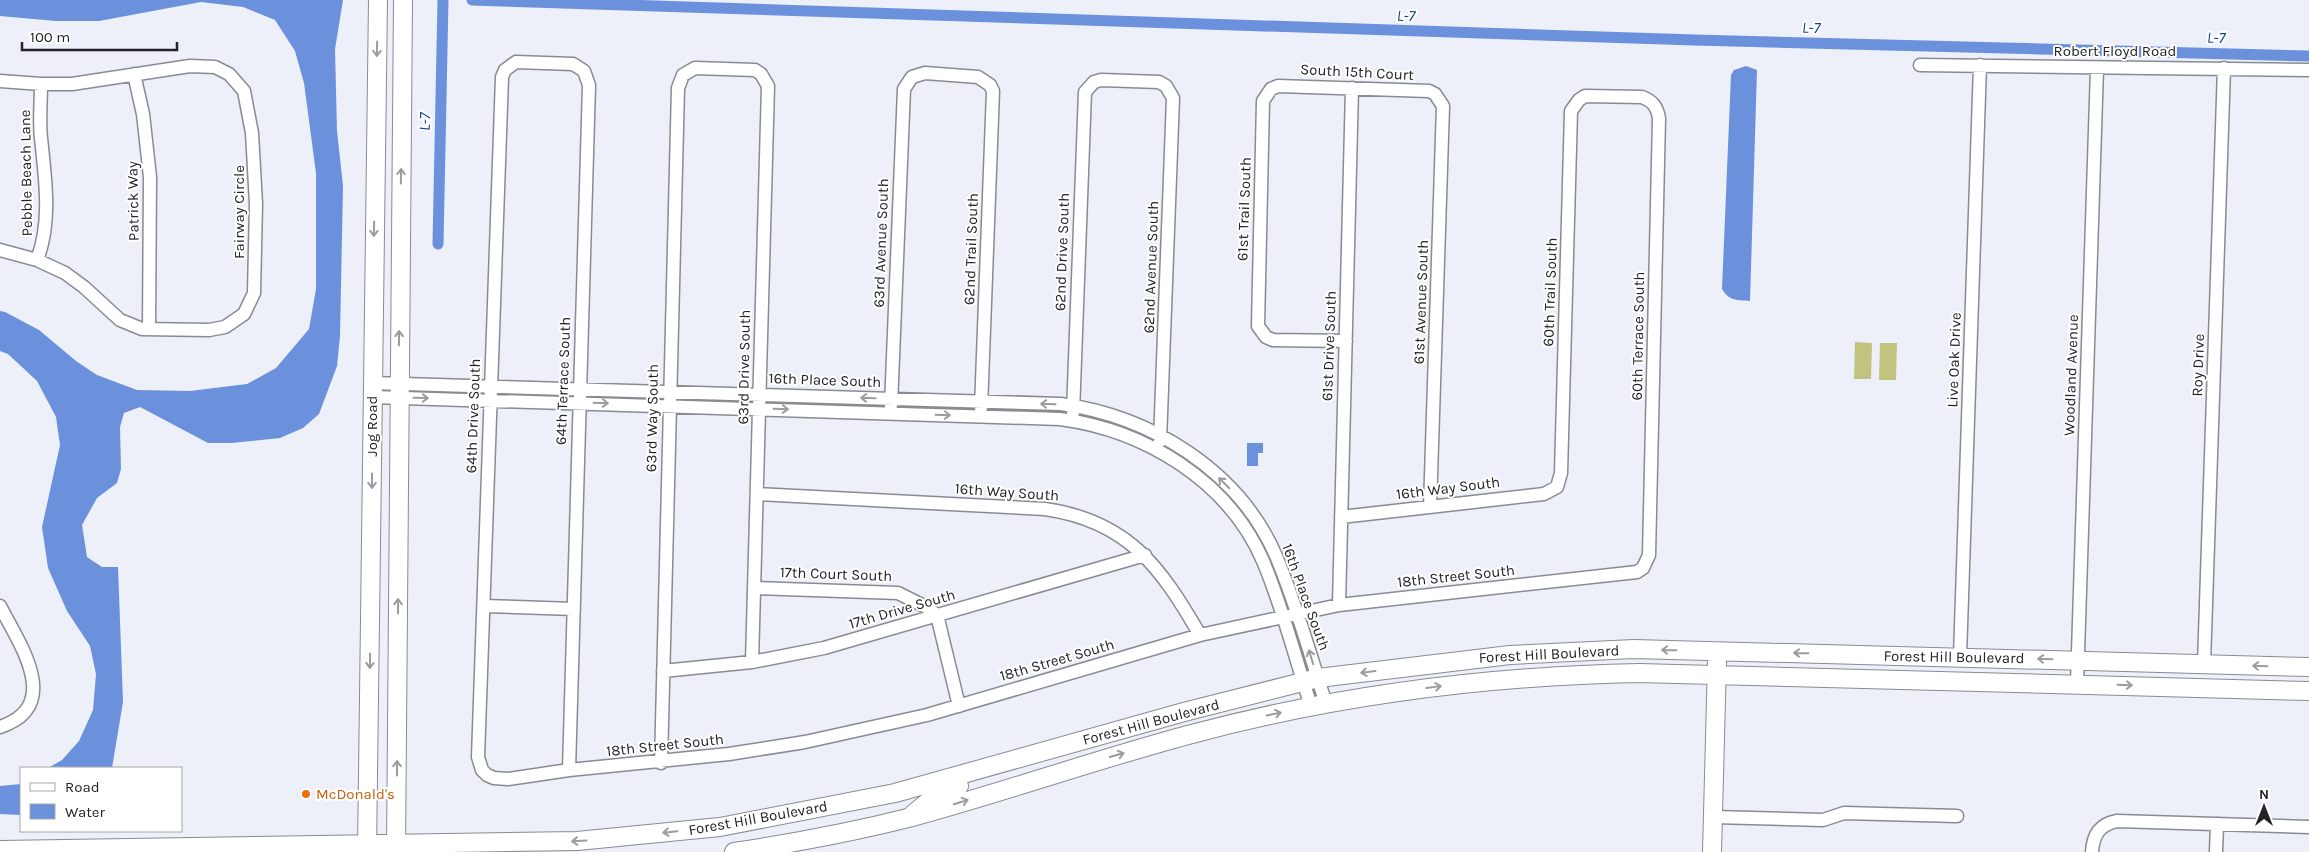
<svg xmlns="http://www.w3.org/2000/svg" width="2309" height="852" font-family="Karla,sans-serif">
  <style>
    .green { fill: #c1c47f }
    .water { fill: #6b91dd }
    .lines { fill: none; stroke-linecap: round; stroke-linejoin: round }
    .canal { stroke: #6b91dd; stroke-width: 11 }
    .street-casing { stroke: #898b94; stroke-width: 15 }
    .secondary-casing { stroke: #898b94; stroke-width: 20 }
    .street { stroke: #fff; stroke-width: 12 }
    .secondary { stroke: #fff; stroke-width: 18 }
    .oneway { stroke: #9c9c9e }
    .food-dot { fill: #e8710a; stroke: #fff; stroke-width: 2 }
    .labels { text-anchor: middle; stroke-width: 4; stroke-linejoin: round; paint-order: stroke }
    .street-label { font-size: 15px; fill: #232327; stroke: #fff }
    .food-label { font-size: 15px; fill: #c56008; stroke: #fff; text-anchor: start }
    .water-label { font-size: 16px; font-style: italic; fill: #1a4099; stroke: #fff }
  </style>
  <rect width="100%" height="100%" fill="#edeff9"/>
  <path class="green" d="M 1855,342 L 1872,343 L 1871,379 L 1854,379 Z
    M 1880,343 L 1897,343 L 1896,380 L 1879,380 Z"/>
  <path class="water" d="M 0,0 L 343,0 L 335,49 L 337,131 L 343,186 L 340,336 L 337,366 L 319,414 L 303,428 L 280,438 L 232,443 L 208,443 L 140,407 L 124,413 L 120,427 L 121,469 L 117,483 L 97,498 L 82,525 L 87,557 L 102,567 L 118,567 L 123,702 L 112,768 L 48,768 L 62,760 L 79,741 L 93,710 L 96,674 L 90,646 L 67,611 L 48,568 L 42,527 L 60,445 L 56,417 L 37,381 L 8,354 L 0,351 L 0,311 L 5,312 L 39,330 L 76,361 L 97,375 L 137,390 L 190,391 L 247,384 L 276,368 L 309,329 L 316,289 L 316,173 L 304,83 L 295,51 L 275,20 L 243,7 L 201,2 L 99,21 L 56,21 L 0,16 Z
    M 1746,66 L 1757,70 L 1750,301 C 1737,300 1729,301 1722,289 L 1731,75 L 1734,70 Z
    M 1247,443 L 1263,443 L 1263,453 L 1258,453 L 1258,466 L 1247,466 Z
    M 21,784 L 21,815 L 0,814 L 0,786 Z"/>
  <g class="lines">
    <path class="canal" d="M 472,0 L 1695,40 L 2309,56
      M 438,244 L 443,0"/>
    <g class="street-casing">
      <path id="street" d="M 1920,65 L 2309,70
        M 134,74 L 143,114 L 150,177 L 149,329
        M 0,81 L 41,84 L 72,84 L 190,66 L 215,67 L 229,74 L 244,91 L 252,133 L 256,204 L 254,293 L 244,314 L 225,327 L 209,330 L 142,329 L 120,320 L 84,287 L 65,273 L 37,260 L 0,250
        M 37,260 C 52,221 45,178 41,138 C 39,121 41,102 41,84
        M 1346,341 L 1273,340 L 1266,337 L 1258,326 L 1263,101 L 1271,89 L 1278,86 L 1429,91 L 1435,94 L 1443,106 L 1430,507
        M 372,383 L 1061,404 C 1150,416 1239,470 1276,556 C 1296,603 1310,654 1326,704
        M 372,397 L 1060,419 C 1144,430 1228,480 1263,561 C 1283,608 1295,658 1311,706
        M 891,406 L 904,89 L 912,77 L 925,73 L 978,77 L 990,85 L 993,91 L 981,408
        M 1073,413 L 1085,92 L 1094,82 L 1101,80 L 1159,82 L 1166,86 L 1173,98 L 1160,441
        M 757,494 L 1045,509 C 1129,521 1161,568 1200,635
        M 754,588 L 898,593 L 926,607 L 937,615 L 959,706
        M 1339,605 L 1352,88
        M 0,606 C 19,643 64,706 0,727
        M 484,606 L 574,609
        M 1960,656 L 1980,65
        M 2204,664 L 2224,68
        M 663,671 L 752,662 L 824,648 L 1145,555
        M 2077,683 L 2097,69
        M 661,763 L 678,88 L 683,75 L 695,68 L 755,70 L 761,74 L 768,86 L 752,662
        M 569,770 L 589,85 L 584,71 L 573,64 L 516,62 L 505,70 L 502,77 L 478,757 L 482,770 L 487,775 L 494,778 L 508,779 L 569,770 L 729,754 L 805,742 L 927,715 L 1200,635 L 1339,605 L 1637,572 L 1643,568 L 1649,555 L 1659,118 C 1657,107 1653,101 1642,97 L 1585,96 L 1579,100 L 1571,111 L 1561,473 L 1557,487 L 1544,494 L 1341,517
        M 1713,817 L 1823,820 L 1844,813 L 1957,816
        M 2092,852 C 2093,835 2100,824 2117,821 L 2309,827
        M 2216,852 L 2217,824"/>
    </g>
    <g class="secondary-casing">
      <path id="secondary" d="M 913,814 L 939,793 L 959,786
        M 0,850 L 577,841 L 720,827 L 895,793 L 1184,712 L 1318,678 L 1510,655 L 1634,649 L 2309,667
        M 367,852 L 378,0
        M 396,852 L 403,0
        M 734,852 C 794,843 853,832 912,817 C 1004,792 1095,760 1188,735 C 1336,695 1487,676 1639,673 L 2309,691
        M 1712,852 L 1717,662"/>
    </g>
    <use href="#street" class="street"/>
    <use href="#secondary" class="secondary"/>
  </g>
  <defs><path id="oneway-shaft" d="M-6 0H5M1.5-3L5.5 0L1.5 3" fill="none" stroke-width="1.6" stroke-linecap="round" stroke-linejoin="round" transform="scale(1.25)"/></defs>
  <g class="oneway">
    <use href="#oneway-shaft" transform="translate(377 49) rotate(91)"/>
    <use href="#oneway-shaft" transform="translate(401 176) rotate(-89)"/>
    <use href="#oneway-shaft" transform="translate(374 229) rotate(91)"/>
    <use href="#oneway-shaft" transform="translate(399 338) rotate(-89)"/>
    <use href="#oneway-shaft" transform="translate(421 398) rotate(1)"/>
    <use href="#oneway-shaft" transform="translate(868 398) rotate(-178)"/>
    <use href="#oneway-shaft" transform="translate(601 403) rotate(2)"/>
    <use href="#oneway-shaft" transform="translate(1048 404) rotate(-178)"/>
    <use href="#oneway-shaft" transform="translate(781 409) rotate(2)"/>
    <use href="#oneway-shaft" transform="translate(943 415) rotate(2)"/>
    <use href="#oneway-shaft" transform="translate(372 481) rotate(90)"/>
    <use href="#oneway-shaft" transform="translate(1224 483) rotate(-135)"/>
    <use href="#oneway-shaft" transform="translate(398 606) rotate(-90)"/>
    <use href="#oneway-shaft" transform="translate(1669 650) rotate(-179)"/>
    <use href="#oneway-shaft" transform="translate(1801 653) rotate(-179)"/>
    <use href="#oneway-shaft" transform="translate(1311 657) rotate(-107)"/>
    <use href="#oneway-shaft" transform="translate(2045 659) rotate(-178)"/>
    <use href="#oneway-shaft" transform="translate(370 661) rotate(91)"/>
    <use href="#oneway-shaft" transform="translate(2260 666) rotate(-178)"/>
    <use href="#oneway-shaft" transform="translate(1368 672) rotate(173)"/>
    <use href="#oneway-shaft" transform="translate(2125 685) rotate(2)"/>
    <use href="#oneway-shaft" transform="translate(1434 687) rotate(-8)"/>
    <use href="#oneway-shaft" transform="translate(1274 714) rotate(-12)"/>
    <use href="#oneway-shaft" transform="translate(1117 755) rotate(-16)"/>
    <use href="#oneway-shaft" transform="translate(397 768) rotate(-90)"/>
    <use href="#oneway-shaft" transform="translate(961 802) rotate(-17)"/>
    <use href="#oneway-shaft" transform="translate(670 832) rotate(174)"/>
    <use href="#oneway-shaft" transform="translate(579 841) rotate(177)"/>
  </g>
  <circle class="food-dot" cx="306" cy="794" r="5"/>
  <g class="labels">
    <g class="street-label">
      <text x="2115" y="56">Robert Floyd Road</text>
      <text transform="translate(1357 72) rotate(3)" y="5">South 15th Court</text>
      <text transform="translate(26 173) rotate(-91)" y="5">Pebble Beach Lane</text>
      <text transform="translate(133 201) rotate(-91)" y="5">Patrick Way</text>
      <text transform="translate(1244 209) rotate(-88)" y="5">61st Trail South</text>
      <text transform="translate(239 212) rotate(-90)" y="5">Fairway Circle</text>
      <text transform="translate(881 243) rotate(-88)" y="5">63rd Avenue South</text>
      <text transform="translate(971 249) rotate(-88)" y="5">62nd Trail South</text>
      <text transform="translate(1062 252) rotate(-88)" y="5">62nd Drive South</text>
      <text transform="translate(1151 267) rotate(-88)" y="5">62nd Avenue South</text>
      <text transform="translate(1550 292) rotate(-88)" y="5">60th Trail South</text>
      <text transform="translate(1421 302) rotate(-88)" y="5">61st Avenue South</text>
      <text transform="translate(1638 336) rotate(-89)" y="5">60th Terrace South</text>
      <text transform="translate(1329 346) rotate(-88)" y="5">61st Drive South</text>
      <text transform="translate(1954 360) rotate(-88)" y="5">Live Oak Drive</text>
      <text transform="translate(2198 365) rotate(-88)" y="5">Roy Drive</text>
      <text transform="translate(744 367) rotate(-89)" y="5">63rd Drive South</text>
      <text transform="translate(2071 375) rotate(-88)" y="5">Woodland Avenue</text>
      <text transform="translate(825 380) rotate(2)" y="5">16th Place South</text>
      <text transform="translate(563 381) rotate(-88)" y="5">64th Terrace South</text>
      <text transform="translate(473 416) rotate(-88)" y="5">64th Drive South</text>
      <text transform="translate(652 418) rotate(-89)" y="5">63rd Way South</text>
      <text transform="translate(372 426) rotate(-90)" y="5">Jog Road</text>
      <text transform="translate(1448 488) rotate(-7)" y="5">16th Way South</text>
      <text transform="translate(1007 492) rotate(4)" y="5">16th Way South</text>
      <text transform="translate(836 574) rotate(2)" y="5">17th Court South</text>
      <text transform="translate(1456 576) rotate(-6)" y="5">18th Street South</text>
      <text transform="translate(1306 597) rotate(70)" y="5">16th Place South</text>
      <text transform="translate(902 609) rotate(-16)" y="5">17th Drive South</text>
      <text transform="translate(1549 654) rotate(-3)" y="5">Forest Hill Boulevard</text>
      <text transform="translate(1954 657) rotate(1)" y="5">Forest Hill Boulevard</text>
      <text transform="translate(1057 660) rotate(-16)" y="5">18th Street South</text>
      <text transform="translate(1151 722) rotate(-15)" y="5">Forest Hill Boulevard</text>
      <text transform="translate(665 745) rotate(-6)" y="5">18th Street South</text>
      <text transform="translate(758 818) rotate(-10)" y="5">Forest Hill Boulevard</text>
    </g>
    <g class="food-label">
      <text x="316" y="799">McDonald's</text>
    </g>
    <g class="water-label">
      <text transform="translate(1406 15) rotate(2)" y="6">L-7</text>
      <text transform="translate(1811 27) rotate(1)" y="6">L-7</text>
      <text transform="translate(2216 37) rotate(1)" y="6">L-7</text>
      <text transform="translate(424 122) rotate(-89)" y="6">L-7</text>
    </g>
  </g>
  <rect x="20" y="767" width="162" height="65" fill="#ffffff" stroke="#a7a7a9"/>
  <rect x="30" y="783" width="25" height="8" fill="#ffffff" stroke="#a7a7a9"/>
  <text x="65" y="792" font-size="15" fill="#232327">Road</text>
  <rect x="30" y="804" width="25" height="15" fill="#6b91dd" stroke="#a7a7a9"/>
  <text x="65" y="817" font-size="15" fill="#232327">Water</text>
  <g transform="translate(2264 807)" stroke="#ffffff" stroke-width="4" paint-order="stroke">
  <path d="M0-4L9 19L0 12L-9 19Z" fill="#232327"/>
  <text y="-8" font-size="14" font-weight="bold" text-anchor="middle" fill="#232327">N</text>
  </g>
  <path d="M22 42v8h155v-8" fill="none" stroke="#232327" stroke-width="2.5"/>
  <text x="30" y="42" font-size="15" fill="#232327" stroke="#ffffff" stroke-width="4" paint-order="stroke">100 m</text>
</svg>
